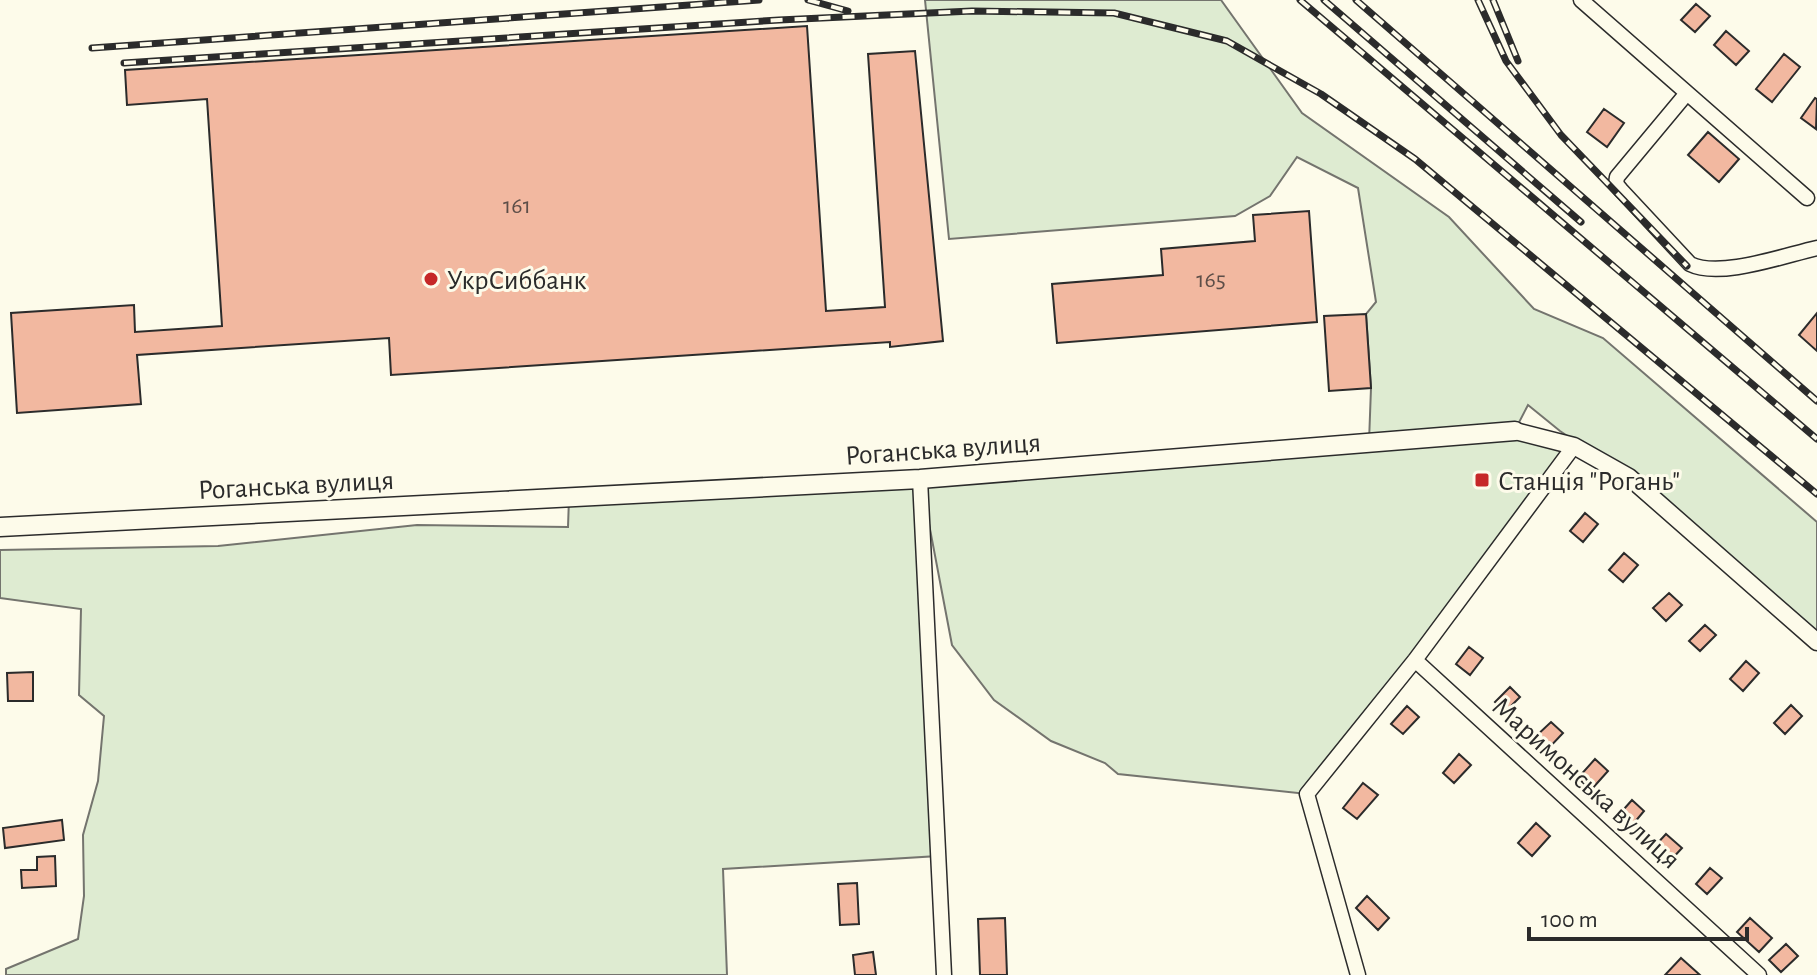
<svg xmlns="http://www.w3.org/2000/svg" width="1817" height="975" font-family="'Alegreya Sans',sans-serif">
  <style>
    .green { fill: #deebd1; stroke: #74746e; stroke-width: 2 }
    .building { fill: #f2b8a0; stroke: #2b2b2b; stroke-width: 2 }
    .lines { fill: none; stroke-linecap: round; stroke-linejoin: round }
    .minor-casing { stroke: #2b2b2b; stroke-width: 17 }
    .tertiary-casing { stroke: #2b2b2b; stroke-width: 19 }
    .secondary-casing { stroke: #2b2b2b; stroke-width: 21 }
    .minor { stroke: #fdfbea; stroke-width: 14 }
    .tertiary { stroke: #fdfbea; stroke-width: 16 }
    .secondary { stroke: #fdfbea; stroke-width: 18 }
    .rail-casing { stroke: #2b2b2b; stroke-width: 7 }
    .rail { stroke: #fdfbea; stroke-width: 4; stroke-dasharray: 12; stroke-linecap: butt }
    .poi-dot { fill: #c62828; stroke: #fdfbea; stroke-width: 3 }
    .labels { text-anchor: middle; stroke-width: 6; stroke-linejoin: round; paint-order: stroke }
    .number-label { font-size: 24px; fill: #5d4e48 }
    .poi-label { font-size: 28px; fill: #2b2b2b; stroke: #fdfbea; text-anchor: start }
    .street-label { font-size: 28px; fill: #2b2b2b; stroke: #fdfbea }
  </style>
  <rect width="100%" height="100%" fill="#fdfbea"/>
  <path class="green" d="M 925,0 L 1221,0 L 1302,113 L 1449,217 L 1534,309 L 1603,338 L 1817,522 L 1817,642 L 1629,477 L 1560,431 L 1528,405 L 1515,430 L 1574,446 L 1307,794 L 1118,774 L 1105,763 L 1051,741 L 994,700 L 952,645 L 922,487 L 938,856 L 723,869 L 727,975 L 6,975 L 6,969 L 78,939 L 84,896 L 83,835 L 98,781 L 104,716 L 79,695 L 81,609 L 0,598 L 0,550 L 218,546 L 417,525 L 568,527 L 569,498 L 1369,442 L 1371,388 L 1366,314 L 1376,302 L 1358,188 L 1297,157 L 1270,196 L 1235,216 L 949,239 Z"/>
  <path class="building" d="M 1696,4 L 1710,16 L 1695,32 L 1681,20 Z
    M 807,26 L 826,311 L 885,307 L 868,54 L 915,51 L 943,341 L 890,347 L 890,342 L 391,375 L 389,338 L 137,355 L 141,404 L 17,413 L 11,313 L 134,305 L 135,332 L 222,326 L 207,99 L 127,105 L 125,70 Z
    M 1726,31 L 1749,51 L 1736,65 L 1714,45 Z
    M 1784,54 L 1800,67 L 1772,102 L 1756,89 Z
    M 1815,98 L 1817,99 L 1816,129 L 1801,118 Z
    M 1604,109 L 1624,123 L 1607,147 L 1587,132 Z
    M 1708,132 L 1739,159 L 1719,182 L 1688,155 Z
    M 1309,211 L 1317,322 L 1057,343 L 1052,284 L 1163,275 L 1161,249 L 1255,241 L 1253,215 Z
    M 1817,313 L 1817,351 L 1799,335 Z
    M 1366,314 L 1371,388 L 1329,391 L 1324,316 Z
    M 1585,513 L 1598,524 L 1583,542 L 1570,531 Z
    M 1624,553 L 1638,565 L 1623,582 L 1609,570 Z
    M 1669,593 L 1682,605 L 1666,621 L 1653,608 Z
    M 1705,625 L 1716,635 L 1700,651 L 1689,641 Z
    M 1469,647 L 1483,658 L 1470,675 L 1456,664 Z
    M 1746,661 L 1759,673 L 1743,691 L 1730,679 Z
    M 33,672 L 33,701 L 8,701 L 7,673 Z
    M 1510,687 L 1520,697 L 1505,712 L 1495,702 Z
    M 1791,705 L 1802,716 L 1785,734 L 1774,723 Z
    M 1407,706 L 1419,717 L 1403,734 L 1391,724 Z
    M 1551,722 L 1563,733 L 1547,750 L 1533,739 Z
    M 1459,754 L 1471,765 L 1454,783 L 1443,773 Z
    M 1595,759 L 1608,771 L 1591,790 L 1578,778 Z
    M 1363,783 L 1378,795 L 1357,819 L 1343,808 Z
    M 1632,800 L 1644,811 L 1629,829 L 1616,818 Z
    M 62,820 L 64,840 L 5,848 L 3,828 Z
    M 1536,823 L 1550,836 L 1532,856 L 1518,843 Z
    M 1666,834 L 1682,848 L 1670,861 L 1654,847 Z
    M 55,856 L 56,886 L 22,888 L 21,870 L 37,870 L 37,857 Z
    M 1710,868 L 1722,878 L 1707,894 L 1696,884 Z
    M 857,883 L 859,924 L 840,925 L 838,884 Z
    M 1367,896 L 1389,918 L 1378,930 L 1356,908 Z
    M 1005,918 L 1007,975 L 980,975 L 978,919 Z
    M 1750,918 L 1772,938 L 1759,952 L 1737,932 Z
    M 1786,944 L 1798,956 L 1781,972 L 1769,960 Z
    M 873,952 L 876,975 L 855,975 L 853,955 Z
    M 1681,958 L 1700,975 L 1665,975 Z"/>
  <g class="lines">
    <g class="minor-casing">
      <path id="minor" d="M 1581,0 L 1807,198
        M 1687,93 L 1617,177 L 1616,184 L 1621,190 L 1690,264 C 1720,279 1785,255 1817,248
        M 920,479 L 944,975
        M 1415,660 L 1759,975
        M 1358,975 L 1307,794 L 1415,660 L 1574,446"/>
    </g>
    <g class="tertiary-casing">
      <path id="tertiary" d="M 1515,431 L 1574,446 L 1629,477 L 1817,642"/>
    </g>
    <g class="secondary-casing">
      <path id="secondary" d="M 0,527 L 920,479 L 1515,431"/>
    </g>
    <use href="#minor" class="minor"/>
    <use href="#tertiary" class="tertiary"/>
    <use href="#secondary" class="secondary"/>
    <g class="rail-casing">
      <path id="rail" d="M 808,0 L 848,11
        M 1300,0 L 1817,439
        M 1324,0 L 1581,222
        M 1356,0 L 1817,401
        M 1478,0 L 1506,61 L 1561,135 L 1687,266
        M 1493,0 L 1518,61
        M 92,48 L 759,0
        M 124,63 L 779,20 L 972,11 L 1114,13 L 1227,41 L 1321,94 L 1415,159 L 1817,494"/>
    </g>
    <use href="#rail" class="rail"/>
  </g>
  <g class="poi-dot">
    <circle cx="431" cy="279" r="8"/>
    <rect x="1474" y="472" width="16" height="16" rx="4"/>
  </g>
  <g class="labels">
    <g class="number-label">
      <text x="517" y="213">161</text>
      <text x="1211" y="287">165</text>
    </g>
    <g class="poi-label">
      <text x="447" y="289">УкрСиббанк</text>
      <text x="1498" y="490">Станція "Рогань"</text>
    </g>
    <g class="street-label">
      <text transform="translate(943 448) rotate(-4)" y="10">Роганська вулиця</text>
      <text transform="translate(296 484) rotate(-3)" y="10">Роганська вулиця</text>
      <text transform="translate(1587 782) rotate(42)" y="10">Маримонська вулиця</text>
    </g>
  </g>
  <path d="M1529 927v12h218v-12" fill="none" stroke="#2b2b2b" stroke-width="4"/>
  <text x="1541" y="927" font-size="24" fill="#2b2b2b" stroke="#fdfbea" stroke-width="6" paint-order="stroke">100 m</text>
</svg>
